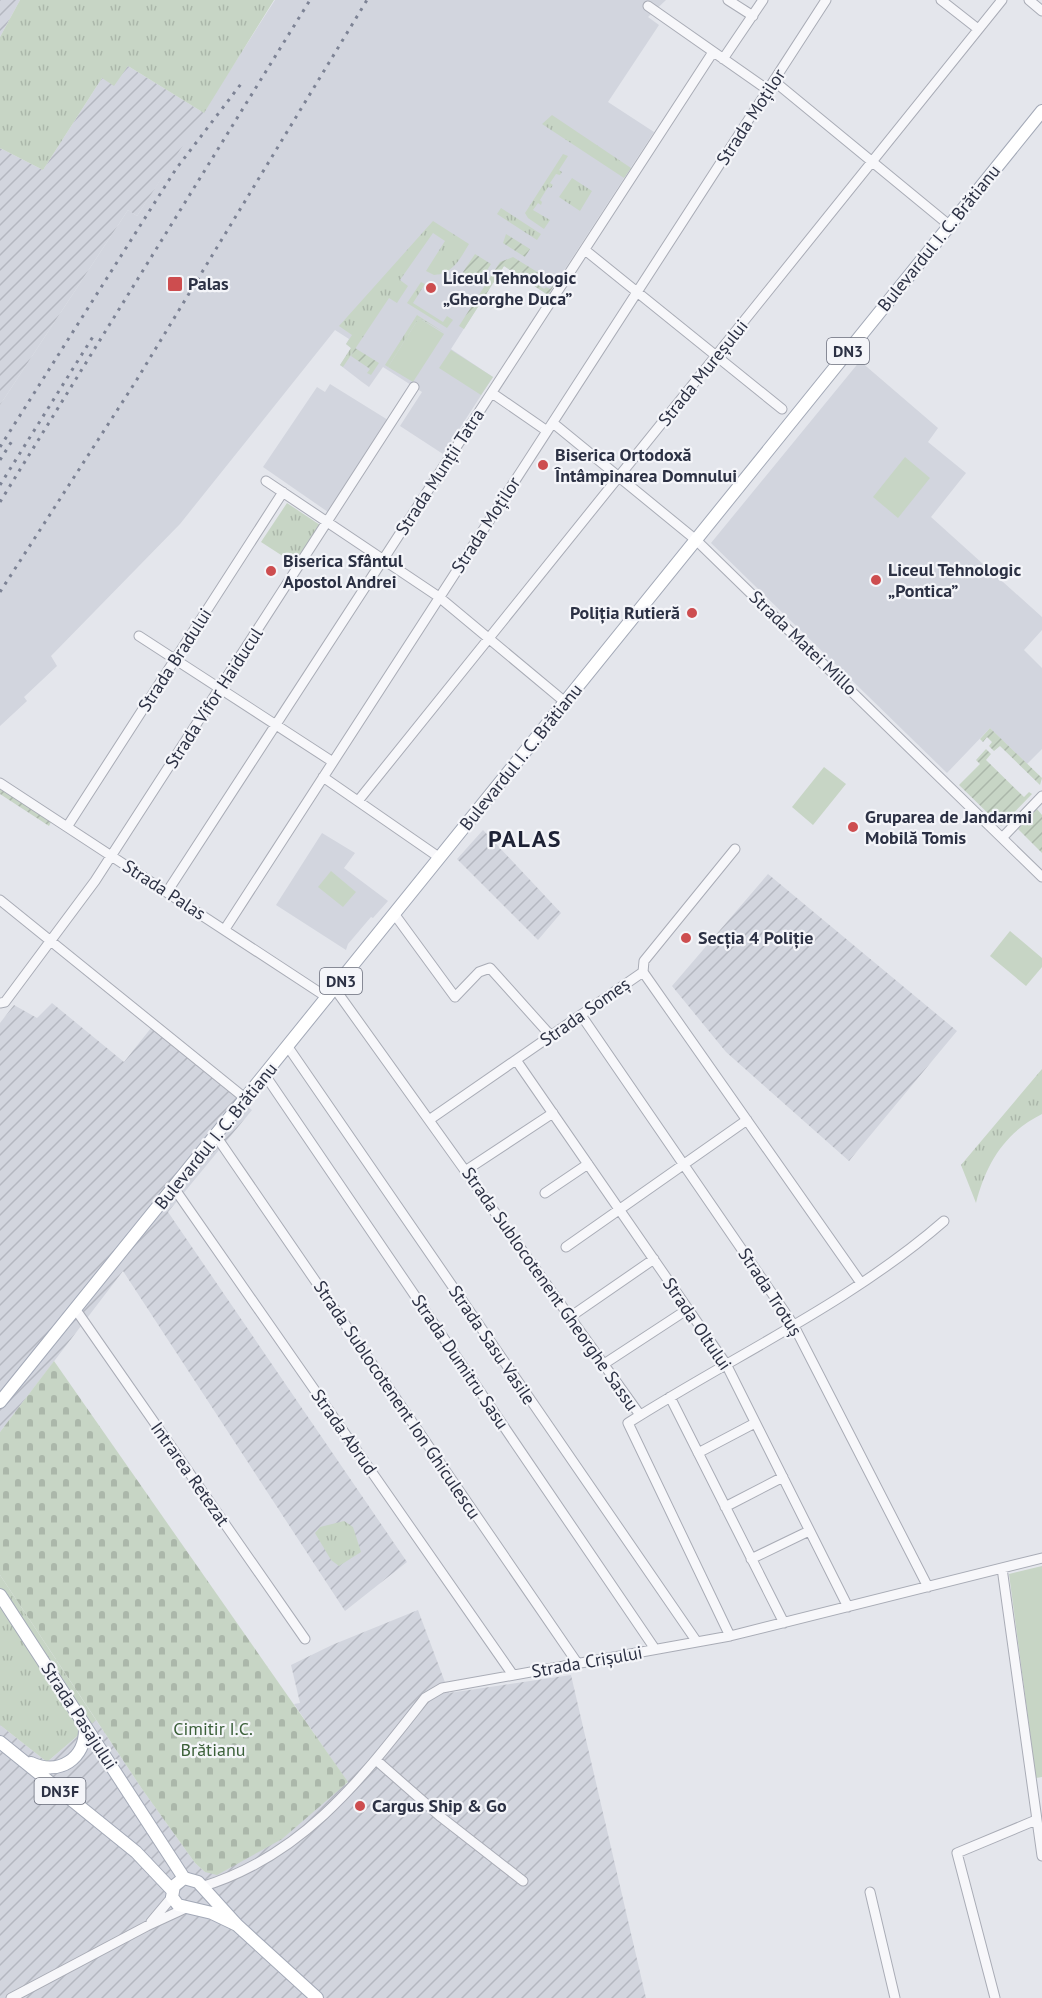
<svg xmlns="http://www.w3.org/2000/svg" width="1042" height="1998" font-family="'PT Sans',sans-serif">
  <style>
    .built { fill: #d2d5de }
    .industrial { fill: url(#industrial-furrows) }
    .grass { fill: url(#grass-tufts) }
    .cemetery { fill: url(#cemetery-stones) }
    .park { fill: #c7d5c5 }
    .garden { fill: url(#garden-furrows) }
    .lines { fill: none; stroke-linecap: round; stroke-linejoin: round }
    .minor-casing { stroke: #a9acb6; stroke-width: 11 }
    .major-casing { stroke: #a3a9b7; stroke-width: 14 }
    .minor { stroke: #f7f7fa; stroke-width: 9 }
    .major { stroke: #fff; stroke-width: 12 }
    .rail { stroke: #7d8395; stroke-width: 3; stroke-dasharray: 3 6; stroke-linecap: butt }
    .poi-dot { fill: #cd4d4f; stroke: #f4f5f9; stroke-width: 2 }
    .labels { text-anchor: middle; stroke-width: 4.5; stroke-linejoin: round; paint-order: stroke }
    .shield { fill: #f4f5f9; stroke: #686c7a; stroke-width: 1.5 }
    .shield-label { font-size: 16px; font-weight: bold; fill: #2c3144 }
    .street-label { font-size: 18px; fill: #2c3144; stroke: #f4f5f9 }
    .poi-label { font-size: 18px; font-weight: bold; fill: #2c3144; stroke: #f4f5f9; text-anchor: start }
    .park-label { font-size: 18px; fill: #3b6039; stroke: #f4f5f9 }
    .district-label { font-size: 24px; font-weight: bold; letter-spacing: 1.5px; fill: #1e2235; stroke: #f4f5f9 }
  </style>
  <defs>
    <pattern id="industrial-furrows" width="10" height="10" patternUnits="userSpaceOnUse" patternTransform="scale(1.5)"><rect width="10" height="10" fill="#d2d5de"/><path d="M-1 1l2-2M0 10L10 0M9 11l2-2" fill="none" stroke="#b4b7c0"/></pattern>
    <pattern id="grass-tufts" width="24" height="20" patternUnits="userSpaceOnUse" patternTransform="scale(1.5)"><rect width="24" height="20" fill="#c7d5c5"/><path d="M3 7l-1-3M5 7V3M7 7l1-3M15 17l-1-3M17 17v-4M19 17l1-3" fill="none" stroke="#abb7aa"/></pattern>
    <pattern id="cemetery-stones" width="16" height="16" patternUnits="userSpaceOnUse" patternTransform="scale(1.5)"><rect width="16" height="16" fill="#c7d5c5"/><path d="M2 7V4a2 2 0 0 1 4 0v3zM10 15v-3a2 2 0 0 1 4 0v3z" fill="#abb7aa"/></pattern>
    <pattern id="garden-furrows" width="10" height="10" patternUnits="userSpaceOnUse" patternTransform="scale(1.5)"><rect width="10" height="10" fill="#c7d5c5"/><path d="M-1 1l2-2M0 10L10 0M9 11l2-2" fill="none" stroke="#abb7aa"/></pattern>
  </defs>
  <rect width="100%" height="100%" fill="#e4e6ec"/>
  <path class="built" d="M 275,0 L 666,0 L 648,17 L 659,25 L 608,102 L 654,132 L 548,295 L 504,266 L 451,349 L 493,377 L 443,454 L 400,426 L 422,392 L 383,367 L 369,387 L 362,382 L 340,365 L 351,348 L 346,344 L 349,339 L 335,330 L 180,524 L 51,656 L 57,666 L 24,697 L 27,701 L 0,726 L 0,405 L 128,210 L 137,216 Z
    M 860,361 L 938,428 L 928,442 L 966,473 L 931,517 L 1042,617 L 1042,630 L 1024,650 L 1042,668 L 1042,749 L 1027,764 L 990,728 L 947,773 L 711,543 Z
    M 330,384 L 388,420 L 328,512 L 263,467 L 317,387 L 325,392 Z
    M 322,833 L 355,853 L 344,868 L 388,901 L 373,918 L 371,917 L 348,944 L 346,950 L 276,905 Z"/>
  <path class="industrial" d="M 0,0 L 20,0 L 0,37 Z
    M 128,66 L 204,113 L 137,216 L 128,210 L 0,405 L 0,148 L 43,170 L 102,78 Z
    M 483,830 L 561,913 L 538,940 L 457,859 Z
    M 768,874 L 957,1031 L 849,1161 L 726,1052 L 672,986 Z
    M 52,1003 L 124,1062 L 151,1028 L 252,1110 L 168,1212 L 407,1562 L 345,1611 L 123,1271 L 0,1432 L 0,1023 L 14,1005 L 37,1018 Z
    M 418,1610 L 449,1693 L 571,1675 L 646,1998 L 0,1998 L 0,1725 L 47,1762 L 96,1720 L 142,1789 L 195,1863 L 205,1872 L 348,1783 L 294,1704 L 300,1703 L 291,1665 L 332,1645 Z"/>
  <path class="grass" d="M 20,0 L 274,0 L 204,113 L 128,66 L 114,86 L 102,78 L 43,170 L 0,148 L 0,37 Z
    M 552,115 L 631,168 L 624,178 L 542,124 Z
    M 563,154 L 568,156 L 559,170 L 562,172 L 560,175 L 556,174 L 550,183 L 553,185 L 551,188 L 548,187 L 540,200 L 542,202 L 541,205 L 538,203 L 533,210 L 550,220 L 544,229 L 528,218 L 525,213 Z
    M 572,178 L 592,191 L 580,211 L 559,197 Z
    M 501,208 L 541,234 L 537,240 L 497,214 Z
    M 433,221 L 469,244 C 460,259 453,274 434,275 L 426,271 L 445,241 L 433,233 L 400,280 L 408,286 L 397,303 L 389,298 L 343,367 L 340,365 L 351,348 L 346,344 L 352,335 L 339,326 Z
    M 421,282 L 425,284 L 413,303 L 443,322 L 447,316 L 453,320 L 447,328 L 407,303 Z
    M 417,315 L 445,333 L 419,318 L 388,367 L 385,365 Z
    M 287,503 L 320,525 L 295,564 L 261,542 Z
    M 1042,1069 L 1042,1114 C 1004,1133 986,1164 976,1203 L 961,1165 Z
    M 344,1521 L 353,1527 L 361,1552 L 339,1566 L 331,1560 L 315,1533 L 320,1527 Z
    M 0,1575 L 96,1720 L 47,1762 L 0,1725 Z"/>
  <path class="cemetery" d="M 54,1361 L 348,1782 L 282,1839 L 217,1875 L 205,1872 L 195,1863 L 142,1789 L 0,1575 L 0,1432 Z"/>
  <path class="park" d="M 419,318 L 444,334 L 413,382 L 388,367 Z
    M 451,350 L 493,377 L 481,395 L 439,368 Z
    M 905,457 L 930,478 L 898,518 L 873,497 Z
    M 824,767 L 846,784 L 813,825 L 792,807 Z
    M 331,871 L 356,892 L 343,907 L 318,887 Z
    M 1010,931 L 1042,958 L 1042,967 L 1026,986 L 990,956 Z
    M 1042,1566 L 1042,1777 L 1036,1778 L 1009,1574 Z"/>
  <path class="garden" d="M 506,234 L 530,249 L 525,257 L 503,243 Z
    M 475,254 L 491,264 L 479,283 L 463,272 Z
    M 513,257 L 547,278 L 538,285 L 544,289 L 546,287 L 550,289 L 556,282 L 548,295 L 504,266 L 464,329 L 459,326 L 500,262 Z
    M 355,348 L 379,363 L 371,375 L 367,373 L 370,369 L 351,356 Z
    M 990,728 L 1042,778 L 1040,785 L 1000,746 L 994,751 L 989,746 L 992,742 L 987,737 L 983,742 L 980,739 Z
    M 986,749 L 991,754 L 986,760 L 1024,797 L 1029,792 L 1032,794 L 1001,826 L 959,785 L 980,764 L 976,760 Z
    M 0,788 L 51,822 L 49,826 L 0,794 Z
    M 1037,809 L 1042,815 L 1042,853 L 1018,829 Z"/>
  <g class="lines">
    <g class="minor-casing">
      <path id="minor" d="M 728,0 L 753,16
        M 941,0 L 978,29
        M 1029,0 L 1042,11
        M 648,6 L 768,90
        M 723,59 L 763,0
        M 774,81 L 949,225
        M 585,250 L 782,409
        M 492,393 L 547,431
        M 553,423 L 696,540 L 1042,877
        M 266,481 L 439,597 L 565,702
        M 139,636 L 333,762
        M 323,777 L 440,858
        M 0,783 L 328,998
        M 358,801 L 1002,0
        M 67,827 L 283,492
        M 1002,838 L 1042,796
        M 167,892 L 713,52
        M 0,900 L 246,1099
        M 395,915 L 455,997 L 479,972 L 490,968 L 551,1036
        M 225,929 L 826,0
        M 643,972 L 861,1283
        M 643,972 L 644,961 L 735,849
        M 335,989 L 640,1415
        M 0,1003 L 5,1002 L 95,881 L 414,387
        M 581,1015 L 793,1324 L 928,1587
        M 288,1047 L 697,1642
        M 516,1060 L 726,1364 L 848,1607
        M 265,1075 L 655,1649
        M 429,1120 L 643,972
        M 216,1136 L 578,1664
        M 465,1171 L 553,1113
        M 174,1188 L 513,1675
        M 545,1193 L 588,1164
        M 566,1247 L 747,1120
        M 76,1310 L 305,1639
        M 570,1317 L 654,1259
        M 604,1364 L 688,1309
        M 670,1397 L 784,1623
        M 698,1453 L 755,1423
        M 725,1507 L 783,1477
        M 751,1559 L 809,1531
        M 1002,1568 L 1042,1856
        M 730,1636 L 628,1423 C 733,1356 850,1303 944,1221
        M 376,1760 L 441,1817 L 523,1881
        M 201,1887 C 304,1856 362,1778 425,1698 L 442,1688 L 730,1636 L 1042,1558
        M 870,1892 L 895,1998
        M 151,1922 L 172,1897
        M 11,1998 L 147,1926 L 186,1908
        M 995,1998 L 957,1853 L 1036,1820"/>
    </g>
    <g class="major-casing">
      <path id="major" d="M 0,1402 L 1042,111
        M 0,1595 L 184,1878
        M 0,1742 L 136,1852 L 172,1890
        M 31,1763 C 59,1776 86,1759 85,1727
        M 237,1925 L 212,1913 L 178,1905 L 172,1897 L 174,1886 L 184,1878 L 198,1882 L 237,1925 L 317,1998"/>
    </g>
    <use href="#minor" class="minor"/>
    <use href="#major" class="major"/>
    <path class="rail" d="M 0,447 L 176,169 L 244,80
      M 0,460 L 12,441
      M 0,485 L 94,335
      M 0,502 L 310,0
      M 0,592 L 136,381 L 367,0"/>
  </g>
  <g class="poi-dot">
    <rect x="167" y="276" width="16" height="16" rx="3"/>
    <circle cx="431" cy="288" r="6"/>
    <circle cx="543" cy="465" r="6"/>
    <circle cx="271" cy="571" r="6"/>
    <circle cx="876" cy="580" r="6"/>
    <circle cx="692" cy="613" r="6"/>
    <circle cx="853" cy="827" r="6"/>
    <circle cx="686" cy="938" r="6"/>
    <circle cx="360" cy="1806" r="6"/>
  </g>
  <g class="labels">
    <g class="shield">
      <rect x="827" y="338" width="42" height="26" rx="4.5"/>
      <rect x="320" y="968" width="42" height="26" rx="4.5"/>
      <rect x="34.5" y="1778" width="51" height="26" rx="4.5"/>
    </g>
    <g class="shield-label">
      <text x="848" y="357">DN3</text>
      <text x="341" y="987">DN3</text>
      <text x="60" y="1797">DN3F</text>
    </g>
    <g class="street-label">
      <text transform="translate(751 117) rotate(-57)" y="6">Strada Moților</text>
      <text transform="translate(939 238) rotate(-51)" y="6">Bulevardul I. C. Brătianu</text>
      <text transform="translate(703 373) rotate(-51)" y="6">Strada Mureșului</text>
      <text transform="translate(440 472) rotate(-57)" y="6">Strada Munții Tatra</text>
      <text transform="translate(486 525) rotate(-57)" y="6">Strada Moților</text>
      <text transform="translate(803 643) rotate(44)" y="6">Strada Matei Millo</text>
      <text transform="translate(175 660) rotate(-57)" y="6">Strada Bradului</text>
      <text transform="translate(214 698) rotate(-57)" y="6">Strada Vifor Haiducul</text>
      <text transform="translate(521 757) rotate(-51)" y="6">Bulevardul I. C. Brătianu</text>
      <text transform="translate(164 890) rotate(33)" y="6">Strada Palas</text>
      <text transform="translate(585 1012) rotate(-35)" y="6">Strada Someș</text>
      <text transform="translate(216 1136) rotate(-51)" y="6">Bulevardul I. C. Brătianu</text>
      <text transform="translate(550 1289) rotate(55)" y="6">Strada Sublocotenent Gheorghe Sassu</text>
      <text transform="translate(770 1292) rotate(57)" y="6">Strada Trotuș</text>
      <text transform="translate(697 1324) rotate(56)" y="6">Strada Oltului</text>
      <text transform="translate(492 1345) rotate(56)" y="6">Strada Sasu Vasile</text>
      <text transform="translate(460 1362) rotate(56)" y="6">Strada Dumitru Sasu</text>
      <text transform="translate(397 1400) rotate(56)" y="6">Strada Sublocotenent Ion Ghiculescu</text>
      <text transform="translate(344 1432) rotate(55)" y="6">Strada Abrud</text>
      <text transform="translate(190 1474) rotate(55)" y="6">Intrarea Retezat</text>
      <text transform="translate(587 1662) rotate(-10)" y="6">Strada Crișului</text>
      <text transform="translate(79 1716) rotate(57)" y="6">Strada Pasajului</text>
    </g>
    <g class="poi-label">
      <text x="443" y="284">Liceul Tehnologic<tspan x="443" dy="21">„Gheorghe Duca”</tspan></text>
      <text x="188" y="290">Palas</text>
      <text x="555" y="461">Biserica Ortodoxă<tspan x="555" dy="21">Întâmpinarea Domnului</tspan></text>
      <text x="283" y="567">Biserica Sfântul<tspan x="283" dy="21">Apostol Andrei</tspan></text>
      <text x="888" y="576">Liceul Tehnologic<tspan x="888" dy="21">„Pontica”</tspan></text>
      <text x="680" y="619" text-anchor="end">Poliția Rutieră</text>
      <text x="865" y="823">Gruparea de Jandarmi<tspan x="865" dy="21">Mobilă Tomis</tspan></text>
      <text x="698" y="944">Secția 4 Poliție</text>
      <text x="372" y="1812">Cargus Ship &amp; Go</text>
    </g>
    <g class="park-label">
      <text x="213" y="1735">Cimitir I.C.<tspan x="213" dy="21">Brătianu</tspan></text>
    </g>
    <g class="district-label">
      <text x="525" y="847">PALAS</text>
    </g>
  </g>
</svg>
